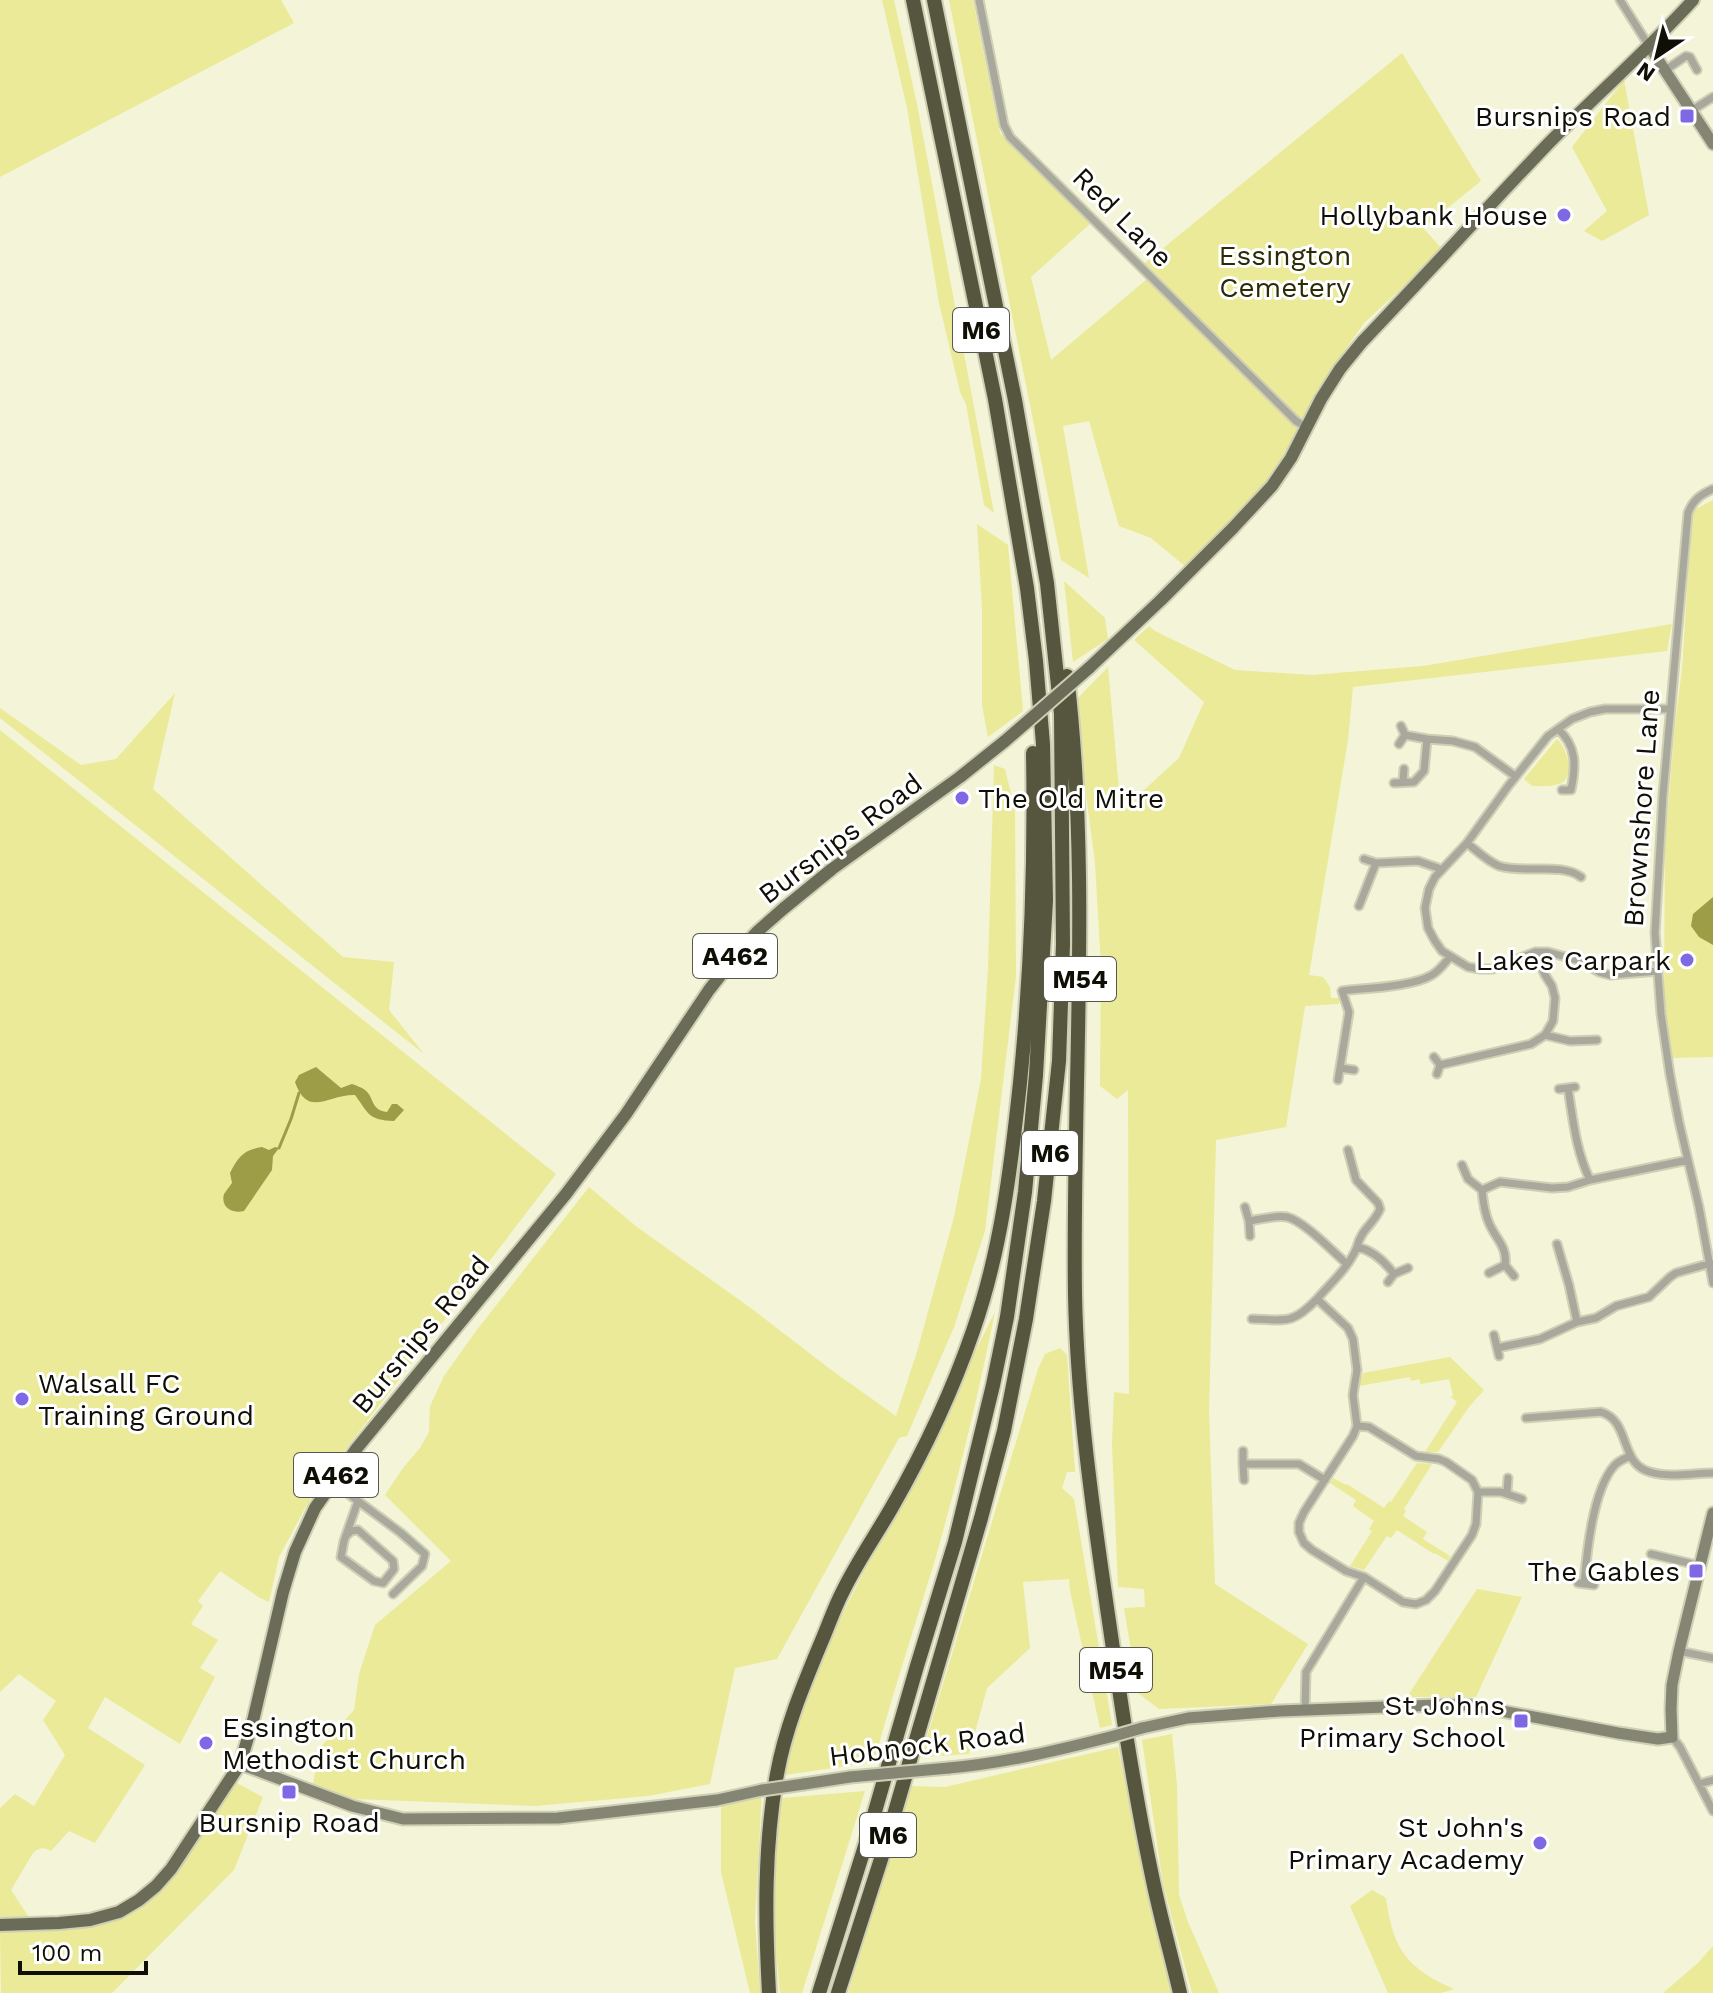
<svg xmlns="http://www.w3.org/2000/svg" width="1713" height="1993" font-family="'Work Sans',sans-serif">
  <style>
    .green { fill: #eaea98 }
    .water { fill: #9d9c47 }
    .lines { fill: none; stroke-linecap: round; stroke-linejoin: round }
    .stream { stroke: #9d9c47; stroke-width: 3 }
    .street-casing { stroke: #cfcfb6; stroke-width: 11 }
    .secondary-casing { stroke: #cfcfb6; stroke-width: 15 }
    .primary-casing { stroke: #cfcfb6; stroke-width: 16 }
    .highway-casing { stroke: #cfcfb6; stroke-width: 18 }
    .street { stroke: #a8a89c; stroke-width: 7 }
    .secondary { stroke: #848573; stroke-width: 11 }
    .primary { stroke: #6b6c57; stroke-width: 12 }
    .highway { stroke: #56563e; stroke-width: 14 }
    .secondary-bridge-casing { stroke: #cfcfb6; stroke-width: 15; stroke-linecap: butt }
    .primary-bridge-casing { stroke: #cfcfb6; stroke-width: 16; stroke-linecap: butt }
    .secondary-bridge { stroke: #848573; stroke-width: 11 }
    .primary-bridge { stroke: #6b6c57; stroke-width: 12 }
    .poi-dot { fill: #7e68e3; stroke: #fff; stroke-width: 3 }
    .labels { text-anchor: middle; stroke-width: 6; stroke-linejoin: round; paint-order: stroke }
    .shield { fill: #fff; stroke: #575751; stroke-width: 2 }
    .shield-label { font-size: 26px; font-weight: bold; fill: #0f0f06 }
    .poi-label { font-size: 28px; fill: #0f0f06; stroke: #fff; text-anchor: end }
    .street-label { font-size: 28px; fill: #0f0f06; stroke: #fff }
    .park-label { font-size: 28px; fill: #2c2b05; stroke: #fff }
  </style>
  <rect width="100%" height="100%" fill="#f4f4d8"/>
  <path class="green" d="M 0,0 L 281,0 L 294,23 L 0,177 Z
    M 882,0 L 894,0 L 917,104 L 994,513 L 984,505 L 966,404 L 960,392 L 939,303 L 907,108 Z
    M 949,0 L 973,0 L 1000,133 L 1091,223 L 1031,277 L 1051,360 L 1147,279 L 1299,428 L 1265,486 L 1215,540 L 1186,567 L 1151,538 L 1119,526 L 1089,421 L 1063,426 L 1089,578 L 1061,560 Z
    M 1402,53 L 1481,181 L 1423,228 L 1443,250 L 1364,323 L 1317,390 L 1304,417 L 1296,417 L 1145,263 Z
    M 1624,80 L 1649,215 L 1602,241 L 1584,231 L 1607,211 L 1572,147 Z
    M 1713,500 L 1713,1057 L 1671,1058 L 1664,1003 L 1665,844 L 1675,724 L 1682,669 L 1692,511 Z
    M 977,524 L 1008,545 L 1023,711 L 988,737 L 982,705 L 982,608 Z
    M 1064,581 L 1105,618 L 1108,639 L 1073,662 Z
    M 1672,624 L 1667,651 L 1353,687 L 1348,740 L 1309,975 L 1323,977 L 1330,987 L 1331,998 L 1339,998 L 1339,1004 L 1305,1006 L 1286,1127 L 1216,1140 L 1209,1411 L 1215,1584 L 1308,1644 L 1271,1704 L 1159,1709 L 1138,1693 L 1124,1608 L 1145,1607 L 1144,1589 L 1118,1587 L 1112,1444 L 1114,1392 L 1129,1394 L 1128,1090 L 1117,1099 L 1100,1086 L 1101,966 L 1095,863 L 1074,702 L 1108,667 L 1121,811 L 1179,758 L 1204,702 L 1134,640 L 1149,626 L 1155,631 L 1235,670 L 1312,675 L 1423,666 Z
    M 175,693 L 153,789 L 343,957 L 394,962 L 389,1010 L 424,1054 L 0,718 L 0,708 L 81,765 L 116,759 Z
    M 0,730 L 556,1174 L 323,1479 L 304,1510 L 279,1557 L 269,1602 L 260,1598 L 220,1571 L 198,1601 L 203,1606 L 191,1624 L 218,1640 L 200,1668 L 215,1677 L 180,1744 L 105,1697 L 88,1728 L 145,1765 L 95,1843 L 69,1831 L 51,1851 C 44,1847 39,1847 33,1853 L 11,1890 L 30,1919 L 0,1921 L 0,1808 L 15,1794 L 34,1806 L 65,1755 L 43,1720 L 56,1701 L 19,1674 L 0,1692 Z
    M 1557,739 C 1567,748 1577,778 1559,784 C 1551,787 1540,786 1532,786 L 1524,779 Z
    M 994,765 L 1005,769 L 1015,810 L 1016,976 L 985,1231 L 954,1327 L 907,1436 L 899,1438 L 777,1659 L 735,1668 L 710,1784 L 648,1796 L 535,1806 L 355,1799 L 313,1786 L 318,1750 L 354,1710 L 359,1674 L 375,1625 L 451,1561 L 385,1495 L 403,1468 L 420,1448 L 429,1432 L 430,1406 L 444,1376 L 476,1331 L 589,1187 L 637,1227 L 748,1306 L 834,1372 L 896,1416 L 917,1352 L 954,1217 L 981,1079 L 988,968 Z
    M 995,1312 C 978,1396 958,1480 934,1563 C 914,1629 892,1695 874,1762 L 785,1775 L 798,1721 L 820,1662 L 845,1609 Z
    M 1060,1348 L 1067,1355 L 1075,1472 L 1067,1472 L 1062,1488 L 1074,1499 L 1112,1725 L 1100,1728 L 1070,1591 L 1069,1579 L 1023,1582 L 1030,1648 L 987,1688 L 969,1754 L 921,1757 L 1038,1369 L 1045,1354 Z
    M 1450,1357 L 1484,1390 L 1469,1407 L 1438,1452 L 1425,1452 L 1457,1402 L 1451,1397 L 1453,1395 L 1449,1379 L 1421,1384 L 1419,1379 L 1411,1381 L 1410,1377 L 1359,1386 L 1363,1373 Z
    M 1417,1463 L 1432,1464 L 1404,1509 L 1406,1511 L 1403,1516 L 1427,1532 L 1423,1539 L 1450,1556 L 1448,1561 L 1435,1553 L 1434,1554 L 1397,1530 L 1391,1538 L 1387,1536 L 1364,1570 L 1350,1566 L 1372,1531 L 1369,1529 L 1374,1521 L 1353,1506 L 1356,1500 L 1330,1483 L 1333,1478 L 1346,1485 L 1347,1484 L 1384,1508 L 1389,1501 L 1391,1502 Z
    M 1477,1589 L 1522,1597 L 1476,1697 L 1407,1697 Z
    M 1172,1734 L 1177,1785 L 1179,1895 L 1188,1922 L 1219,1993 L 1192,1993 L 1163,1884 L 1142,1740 Z
    M 1118,1747 L 1132,1817 L 1172,1993 L 848,1993 L 910,1786 L 945,1787 Z
    M 235,1782 L 263,1797 L 234,1870 L 112,1993 L 1,1993 L 0,1930 L 56,1928 L 113,1921 L 145,1903 Z
    M 762,1790 L 755,1921 L 760,1993 L 750,1993 L 721,1872 L 721,1806 Z
    M 865,1791 L 802,1993 L 780,1993 L 772,1908 L 773,1853 L 782,1798 Z
    M 1372,1890 L 1386,1898 C 1393,1949 1406,1968 1454,1989 L 1441,1993 L 1388,1993 L 1350,1906 Z
    M 1713,1946 L 1713,1993 L 1663,1993 L 1698,1963 Z"/>
  <path class="water" d="M 1713,897 L 1713,945 L 1699,937 L 1691,926 L 1693,914 Z
    M 316,1067 L 341,1088 L 352,1084 C 357,1086 361,1087 365,1090 C 375,1098 370,1110 387,1112 L 392,1104 L 397,1104 L 404,1110 L 394,1121 C 368,1120 369,1114 355,1095 C 328,1094 308,1119 295,1082 L 299,1075 Z
    M 262,1147 L 269,1150 L 275,1147 L 279,1148 L 273,1156 L 272,1170 L 244,1211 C 234,1214 220,1208 224,1194 C 225,1193 231,1184 232,1183 L 230,1173 C 238,1157 243,1150 262,1147 Z"/>
  <g class="lines">
    <path class="stream" d="M 279,1148 L 291,1119 L 299,1093"/>
    <g class="street-casing">
      <path id="street" d="M 979,0 L 1004,125 L 1010,137 L 1296,421 L 1306,427
        M 1620,0 L 1649,46
        M 1664,71 L 1686,56 L 1690,57 L 1697,70
        M 1691,111 L 1713,97
        M 1713,489 C 1700,495 1693,500 1688,513 L 1663,795 L 1655,933 L 1661,1014 L 1670,1075 L 1679,1122 L 1699,1207 L 1713,1283
        M 1558,729 C 1577,746 1576,766 1571,790 L 1562,790
        M 1405,735 L 1427,739
        M 1399,744 L 1405,735 L 1401,726
        M 1403,782 L 1404,769
        M 1394,783 L 1414,782 L 1424,771 L 1427,739 L 1453,741 L 1475,747 L 1515,776
        M 1467,843 C 1477,851 1487,861 1499,866 C 1524,874 1561,862 1581,877
        M 1364,859 L 1376,863 L 1418,861 L 1441,869
        M 1359,906 L 1376,863
        M 1658,971 L 1610,975 L 1599,972 L 1580,961 L 1548,952 L 1535,952 L 1493,969 L 1480,969 L 1468,967 L 1442,951 L 1435,941 L 1428,928 L 1425,908 L 1429,889 L 1435,877 L 1467,843 L 1509,785 L 1548,736 L 1572,719 L 1590,712 L 1605,709 L 1670,709
        M 1545,1035 L 1570,1041 L 1597,1040
        M 1434,1057 L 1440,1065 L 1437,1074
        M 1440,1065 L 1531,1044 L 1545,1035 L 1553,1021 L 1555,998 L 1552,986 L 1545,975 L 1535,952
        M 1340,1068 L 1354,1070
        M 1338,1080 L 1349,1012 L 1342,991 C 1366,988 1412,987 1432,975 C 1439,971 1444,964 1450,957
        M 1568,1088 C 1573,1120 1576,1151 1590,1180
        M 1559,1089 L 1575,1087
        M 1348,1150 L 1356,1180 L 1378,1203 L 1380,1209 C 1374,1224 1361,1229 1357,1247
        M 1462,1165 L 1468,1179 L 1482,1190
        M 1245,1207 L 1249,1221
        M 1250,1236 L 1249,1221 C 1261,1219 1276,1215 1287,1217 C 1304,1221 1333,1252 1347,1264
        M 1557,1244 L 1569,1285 L 1577,1322
        M 1505,1265 L 1514,1276
        M 1489,1273 L 1505,1265 C 1508,1247 1495,1238 1489,1223 C 1484,1212 1483,1201 1482,1190 L 1500,1182 L 1552,1188 L 1568,1187 L 1590,1180 L 1688,1160
        M 1394,1274 L 1408,1268
        M 1317,1299 C 1331,1283 1349,1267 1357,1247 C 1372,1250 1385,1262 1394,1274 L 1388,1282
        M 1252,1319 C 1286,1320 1292,1325 1317,1299 L 1348,1328 L 1353,1339 L 1357,1370 L 1353,1395 L 1357,1426 L 1369,1427 L 1416,1456 L 1439,1459 L 1446,1462 L 1472,1480 L 1478,1492 L 1476,1524 L 1472,1535 L 1435,1591 L 1426,1600 L 1416,1604 L 1403,1602 L 1364,1577 L 1306,1672 L 1305,1711
        M 1494,1335 L 1499,1356
        M 1497,1348 L 1540,1339 L 1577,1322 L 1596,1318 L 1616,1306 L 1649,1297 L 1670,1277 L 1676,1273 L 1711,1263
        M 1526,1418 L 1601,1412 C 1631,1421 1619,1464 1650,1472 C 1669,1478 1693,1473 1713,1473
        M 1357,1426 L 1353,1436 L 1304,1512 L 1299,1523 L 1299,1532 L 1304,1543 L 1312,1550 L 1346,1571 L 1364,1577
        M 1243,1451 L 1243,1464
        M 1244,1480 L 1243,1464 L 1299,1464 L 1325,1480
        M 331,1481 L 401,1533 L 425,1554 L 422,1566 L 393,1594
        M 1478,1492 L 1501,1492 L 1522,1499
        M 1507,1493 L 1508,1478
        M 347,1535 L 351,1531 L 358,1530 L 393,1561 L 394,1569 L 383,1583 L 374,1581 L 341,1557 L 344,1541 L 358,1501
        M 1651,1554 L 1701,1566
        M 1578,1583 L 1594,1585
        M 1584,1583 C 1587,1551 1593,1490 1614,1466 C 1618,1461 1624,1459 1630,1456
        M 1679,1651 L 1713,1658
        M 1672,1737 L 1680,1747 L 1713,1811
        M 1699,1784 L 1713,1780"/>
    </g>
    <g class="secondary-casing">
      <path id="secondary" d="M 1649,46 L 1713,144
        M 1142,1728 L 1188,1718 L 1280,1711 L 1438,1705 L 1470,1705 L 1618,1733 L 1658,1739 L 1672,1737 L 1671,1709 L 1672,1685 L 1679,1651 L 1713,1513
        M 240,1764 L 352,1806 L 403,1819 L 558,1818 L 717,1800 L 762,1790
        M 949,1768 C 1006,1763 1059,1750 1114,1736
        M 804,1784 L 850,1777"/>
    </g>
    <g class="primary-casing">
      <path id="primary" d="M 1089,668 L 1161,600 L 1233,528 L 1272,486 L 1291,458 L 1321,399 L 1340,369 L 1362,342 C 1424,277 1484,211 1546,146 C 1594,97 1647,51 1693,0
        M 0,1925 L 59,1923 L 90,1920 L 119,1912 L 139,1900 L 156,1886 L 171,1869 L 240,1764 L 253,1721 L 283,1592 L 295,1552 L 315,1508 L 357,1448 L 566,1194 L 626,1114 L 709,990 L 737,954 L 757,932 L 783,909 L 832,869 L 960,777 L 1005,741"/>
    </g>
    <g class="highway-casing">
      <path id="highway" d="M 1067,676 C 1091,881 1072,1089 1075,1295 C 1077,1393 1090,1490 1104,1587 C 1118,1684 1132,1781 1152,1876 C 1160,1916 1171,1954 1180,1993
        M 769,1993 C 765,1920 764,1846 777,1774 C 785,1729 803,1686 820,1645 C 828,1627 834,1608 843,1591 C 857,1562 876,1535 892,1507 C 924,1451 952,1392 973,1331 C 1001,1251 1011,1167 1020,1083 C 1031,974 1035,863 1033,753
        M 819,1993 L 865,1846 L 917,1666 L 955,1542 L 993,1385 L 1007,1317 L 1025,1192 L 1036,1075 L 1046,900 L 1043,744 L 1036,661 L 1027,588 L 995,399 L 913,0
        M 838,1993 L 882,1856 L 981,1518 L 1004,1431 L 1026,1319 L 1044,1201 L 1059,1061 L 1063,944 L 1061,714 L 1047,583 L 1015,400 L 934,0"/>
    </g>
    <use href="#street" class="street"/>
    <use href="#secondary" class="secondary"/>
    <use href="#primary" class="primary"/>
    <use href="#highway" class="highway"/>
    <g class="secondary-bridge-casing">
      <path id="secondary-bridge" d="M 1114,1736 L 1142,1728
        M 850,1777 L 949,1768
        M 762,1790 L 804,1784"/>
    </g>
    <g class="primary-bridge-casing">
      <path id="primary-bridge" d="M 1005,741 L 1089,668"/>
    </g>
    <use href="#secondary-bridge" class="secondary-bridge"/>
    <use href="#primary-bridge" class="primary-bridge"/>
  </g>
  <g class="poi-dot">
    <rect x="1679" y="108" width="16" height="16" rx="4"/>
    <circle cx="1564" cy="215" r="8"/>
    <circle cx="962" cy="798" r="8"/>
    <circle cx="1687" cy="960" r="8"/>
    <circle cx="22" cy="1399" r="8"/>
    <rect x="1688" y="1563" width="16" height="16" rx="4"/>
    <rect x="1513" y="1713" width="16" height="16" rx="4"/>
    <circle cx="206" cy="1743" r="8"/>
    <rect x="281" y="1784" width="16" height="16" rx="4"/>
    <circle cx="1540" cy="1843" r="8"/>
  </g>
  <g class="labels">
    <g class="shield">
      <rect x="953" y="308" width="56" height="44" rx="6"/>
      <rect x="693" y="934" width="84" height="44" rx="6"/>
      <rect x="1044" y="957" width="72" height="44" rx="6"/>
      <rect x="1022" y="1131" width="56" height="44" rx="6"/>
      <rect x="294" y="1453" width="84" height="44" rx="6"/>
      <rect x="1080" y="1648" width="72" height="44" rx="6"/>
      <rect x="860" y="1813" width="56" height="44" rx="6"/>
    </g>
    <g class="shield-label">
      <text x="981" y="339">M6</text>
      <text x="735" y="965">A462</text>
      <text x="1080" y="988">M54</text>
      <text x="1050" y="1162">M6</text>
      <text x="336" y="1484">A462</text>
      <text x="1116" y="1679">M54</text>
      <text x="888" y="1844">M6</text>
    </g>
    <g class="poi-label">
      <text x="1671" y="126">Bursnips Road</text>
      <text x="1548" y="225">Hollybank House</text>
      <text x="978" y="808" text-anchor="start">The Old Mitre</text>
      <text x="1671" y="970">Lakes Carpark</text>
      <text x="38" y="1393" text-anchor="start">Walsall FC<tspan x="38" dy="32">Training Ground</tspan></text>
      <text x="1680" y="1581">The Gables</text>
      <text x="1505" y="1715">St Johns<tspan x="1505" dy="32">Primary School</tspan></text>
      <text x="222" y="1737" text-anchor="start">Essington<tspan x="222" dy="32">Methodist Church</tspan></text>
      <text x="289" y="1832" text-anchor="middle">Bursnip Road</text>
      <text x="1524" y="1837">St John's<tspan x="1524" dy="32">Primary Academy</tspan></text>
    </g>
    <g class="street-label">
      <text transform="translate(1123 217) rotate(45)" y="10">Red Lane</text>
      <text transform="translate(1641 808) rotate(-86)" y="10">Brownshore Lane</text>
      <text transform="translate(840 838) rotate(-37)" y="10">Bursnips Road</text>
      <text transform="translate(420 1334) rotate(-50)" y="10">Bursnips Road</text>
      <text transform="translate(927 1744) rotate(-7)" y="10">Hobnock Road</text>
    </g>
    <g class="park-label">
      <text x="1285" y="265">Essington<tspan x="1285" dy="32">Cemetery</tspan></text>
    </g>
  </g>
  <g transform="translate(1657 56) rotate(215)" stroke="#ffffff" stroke-width="6" paint-order="stroke">
  <path d="M0-6L14 30L0 20L-14 30Z" fill="#0f0f06"/>
  <text y="-12" font-size="22" font-weight="bold" text-anchor="middle" fill="#0f0f06">N</text>
  </g>
  <path d="M20 1961v12h126v-12" fill="none" stroke="#0f0f06" stroke-width="4"/>
  <text x="32" y="1961" font-size="24" fill="#0f0f06" stroke="#ffffff" stroke-width="6" paint-order="stroke">100 m</text>
</svg>
